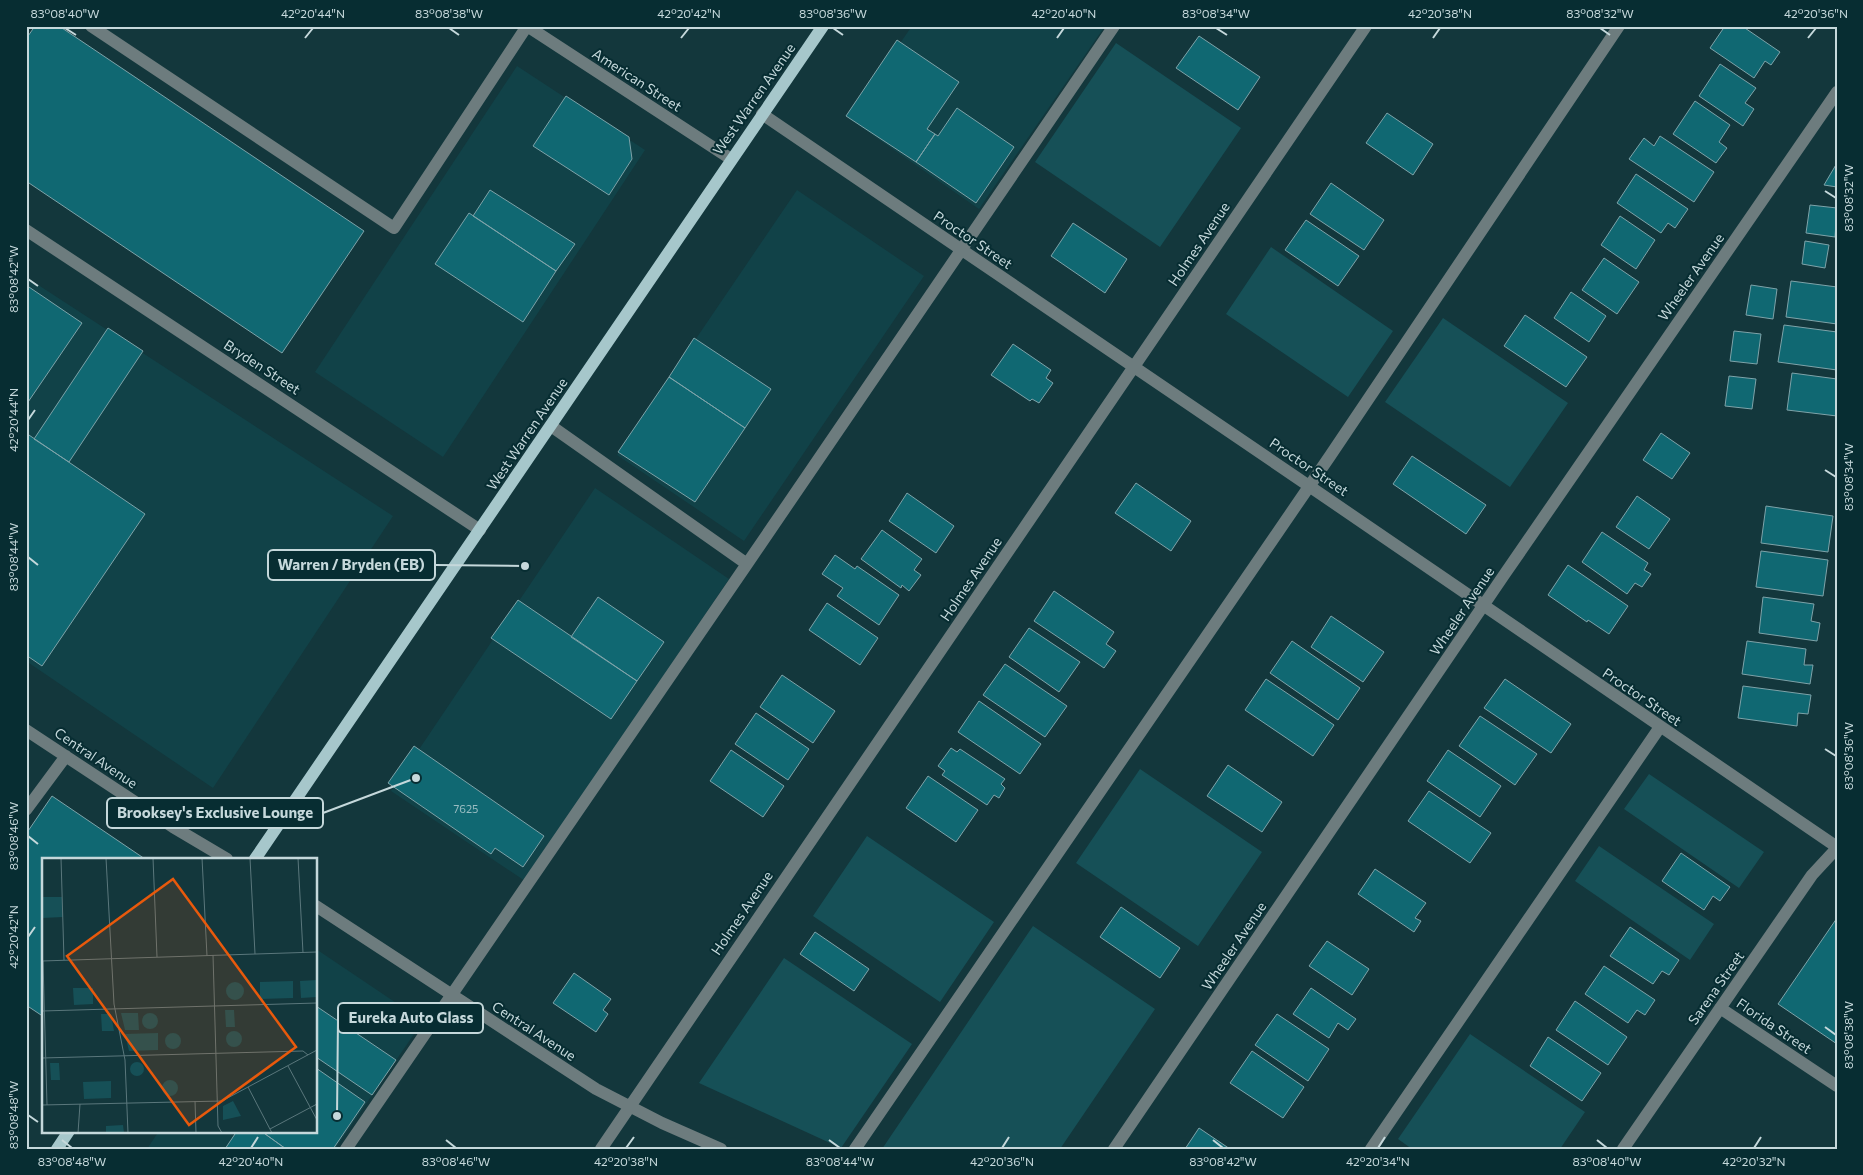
<svg xmlns="http://www.w3.org/2000/svg" width="1863" height="1175" font-family="Commissioner,sans-serif">
  <style>
    .built { fill: #114248 }
    .green { fill: #165057 }
    .building { fill: #106872; stroke: #7ea3a9 }
    .lines { fill: none; stroke-linecap: round; stroke-linejoin: round }
    .minor { stroke: #6d7c7e; stroke-width: 12 }
    .major { stroke: #a6c7cb; stroke-width: 12 }
    .ticks { fill: none; stroke: #c5d8db; stroke-width: 2 }
    .labels { text-anchor: middle; stroke-width: 4; stroke-linejoin: round; paint-order: stroke }
    .number-label { font-size: 11px; fill: #98bcc1 }
    .street-label { font-size: 14px; fill: #c5d8db; stroke: #072d32 }
    .inset-road { fill: none; stroke: #5a777c; stroke-width: 1 }
    .view { fill: #e8590c; fill-opacity: 0.15; stroke: #e8590c; stroke-width: 2.5 }
    .inset-edge { fill: none; stroke: #c5d8db; stroke-width: 2.5 }
    .leader { fill: none; stroke: #c5d8db; stroke-width: 2 }
    .callout-dot { fill: #c5d8db; stroke: #072d32; stroke-width: 2 }
    .callout { fill: #072d32; stroke: #c5d8db; stroke-width: 2 }
    .callout-label { font-size: 15px; text-anchor: middle; font-weight: bold; fill: #c5d8db }
    .neatline { fill: none; stroke: #c5d8db; stroke-width: 2 }
    .ticks-label { font-size: 12px; text-anchor: middle; fill: #c5d8db }
  </style>
  <rect width="100%" height="100%" fill="#13373c"/>
  <path class="built" d="M 912,26 L 1105,26 L 979,209 L 848,118 Z
    M 517,66 L 645,150 L 443,457 L 315,372 Z
    M 797,190 L 924,276 L 744,541 L 617,455 Z
    M 26,277 L 393,516 L 213,788 L 26,661 Z
    M 595,488 L 729,579 L 525,881 L 391,791 Z
    M 316,949 L 423,1021 L 335,1149 L 147,1149 L 159,1131 L 316,1131 Z"/>
  <path class="green" d="M 1116,43 L 1241,128 L 1160,247 L 1035,162 Z
    M 1271,247 L 1393,331 L 1348,397 L 1226,314 Z
    M 1443,318 L 1568,403 L 1510,487 L 1385,402 Z
    M 1140,769 L 1262,852 L 1198,946 L 1076,863 Z
    M 1649,774 L 1764,852 L 1739,888 L 1624,809 Z
    M 867,836 L 994,922 L 940,1002 L 813,916 Z
    M 1599,846 L 1714,924 L 1690,960 L 1575,881 Z
    M 1033,926 L 1155,1009 L 1060,1149 L 882,1149 Z
    M 784,958 L 912,1044 L 841,1148 L 699,1083 Z
    M 1470,1034 L 1585,1112 L 1560,1149 L 1412,1149 L 1398,1139 Z"/>
  <path class="building" d="M 35,26 L 59,26 L 364,231 L 282,353 L 26,181 L 26,39 Z
    M 1725,26 L 1742,26 L 1780,52 L 1771,65 L 1765,61 L 1754,78 L 1710,48 Z
    M 1199,36 L 1260,77 L 1238,110 L 1176,68 Z
    M 897,40 L 959,82 L 927,129 L 935,134 L 916,162 L 846,116 Z
    M 1720,64 L 1756,88 L 1745,103 L 1754,109 L 1743,126 L 1699,96 Z
    M 566,96 L 629,137 L 632,159 L 609,195 L 533,146 Z
    M 1695,101 L 1730,125 L 1719,142 L 1727,148 L 1716,163 L 1673,134 Z
    M 957,108 L 1014,147 L 976,203 L 916,162 L 935,134 L 938,136 Z
    M 1387,113 L 1433,144 L 1413,175 L 1366,143 Z
    M 1660,136 L 1714,172 L 1694,202 L 1629,159 L 1644,138 L 1654,146 Z
    M 1837,163 L 1837,187 L 1824,185 Z
    M 1636,174 L 1688,209 L 1675,228 L 1668,223 L 1661,233 L 1617,203 Z
    M 1331,183 L 1384,220 L 1364,250 L 1310,214 Z
    M 490,190 L 575,244 L 556,271 L 473,216 Z
    M 1810,205 L 1837,208 L 1835,237 L 1806,233 Z
    M 469,213 L 556,271 L 523,322 L 435,264 Z
    M 1620,216 L 1655,240 L 1636,269 L 1601,245 Z
    M 1306,220 L 1359,256 L 1338,286 L 1285,250 Z
    M 1073,223 L 1127,259 L 1105,293 L 1051,256 Z
    M 1805,241 L 1829,245 L 1825,268 L 1802,264 Z
    M 1604,258 L 1639,282 L 1617,314 L 1582,290 Z
    M 1791,281 L 1837,287 L 1837,324 L 1786,317 Z
    M 26,285 L 82,323 L 26,405 Z
    M 1751,285 L 1777,289 L 1773,319 L 1746,315 Z
    M 1571,292 L 1606,316 L 1589,342 L 1554,318 Z
    M 1525,315 L 1587,357 L 1566,387 L 1504,346 Z
    M 1784,325 L 1837,332 L 1837,370 L 1778,362 Z
    M 108,328 L 143,351 L 69,462 L 34,439 Z
    M 1734,331 L 1761,334 L 1757,364 L 1730,361 Z
    M 694,338 L 771,389 L 745,428 L 669,377 Z
    M 1013,344 L 1051,370 L 1046,378 L 1053,383 L 1039,403 L 1032,399 L 1030,401 L 991,375 Z
    M 1792,373 L 1837,379 L 1837,416 L 1787,410 Z
    M 1729,376 L 1756,379 L 1752,409 L 1725,406 Z
    M 669,377 L 745,428 L 695,502 L 618,452 Z
    M 26,433 L 145,514 L 42,666 L 26,655 Z
    M 1661,433 L 1690,453 L 1672,479 L 1643,460 Z
    M 1412,456 L 1486,505 L 1466,534 L 1393,484 Z
    M 1136,483 L 1191,521 L 1171,551 L 1115,513 Z
    M 907,493 L 954,526 L 936,553 L 889,521 Z
    M 1637,496 L 1670,519 L 1649,549 L 1616,527 Z
    M 1766,506 L 1833,516 L 1828,552 L 1761,543 Z
    M 882,530 L 922,559 L 914,570 L 921,575 L 909,591 L 902,585 L 901,588 L 861,559 Z
    M 1602,532 L 1648,563 L 1644,570 L 1651,574 L 1642,587 L 1635,583 L 1627,594 L 1582,562 Z
    M 1761,551 L 1828,560 L 1823,596 L 1756,587 Z
    M 835,555 L 855,569 L 857,566 L 899,595 L 879,625 L 837,596 L 843,588 L 822,574 Z
    M 1568,565 L 1628,606 L 1609,634 L 1588,620 L 1587,622 L 1548,595 Z
    M 1054,591 L 1114,632 L 1106,644 L 1116,651 L 1104,668 L 1034,621 Z
    M 598,597 L 664,642 L 637,681 L 571,637 Z
    M 1763,597 L 1814,604 L 1811,621 L 1820,623 L 1817,641 L 1759,633 Z
    M 518,600 L 637,681 L 611,719 L 491,638 Z
    M 827,603 L 878,638 L 860,665 L 809,630 Z
    M 1331,616 L 1384,652 L 1363,682 L 1311,647 Z
    M 1029,628 L 1080,662 L 1059,692 L 1009,657 Z
    M 1292,641 L 1360,688 L 1338,720 L 1270,673 Z
    M 1747,641 L 1806,649 L 1804,665 L 1813,665 L 1810,684 L 1742,674 Z
    M 1005,664 L 1067,706 L 1045,737 L 983,695 Z
    M 782,675 L 835,711 L 813,743 L 760,707 Z
    M 1266,679 L 1334,725 L 1313,756 L 1245,710 Z
    M 1505,679 L 1571,724 L 1551,753 L 1484,708 Z
    M 1743,686 L 1811,695 L 1808,714 L 1798,713 L 1797,726 L 1738,718 Z
    M 979,701 L 1041,744 L 1020,774 L 958,732 Z
    M 756,713 L 809,749 L 788,780 L 735,744 Z
    M 1480,716 L 1537,754 L 1515,785 L 1459,746 Z
    M 414,746 L 544,836 L 523,867 L 495,848 L 491,854 L 388,783 Z
    M 951,748 L 957,752 L 960,749 L 1005,779 L 1001,784 L 1005,788 L 999,798 L 994,795 L 987,805 L 942,775 L 945,771 L 938,766 Z
    M 731,750 L 784,786 L 763,817 L 710,781 Z
    M 1448,750 L 1501,786 L 1480,817 L 1427,781 Z
    M 1228,765 L 1282,802 L 1262,832 L 1207,796 Z
    M 928,776 L 978,810 L 956,842 L 906,808 Z
    M 1429,791 L 1491,833 L 1470,863 L 1408,821 Z
    M 52,796 L 145,859 L 44,859 L 44,1017 L 26,1005 L 26,834 Z
    M 1681,853 L 1730,887 L 1720,901 L 1713,896 L 1704,910 L 1662,881 Z
    M 1375,869 L 1426,903 L 1415,918 L 1421,921 L 1414,932 L 1358,894 Z
    M 1121,907 L 1180,948 L 1160,978 L 1100,937 Z
    M 1837,918 L 1837,1044 L 1778,1004 Z
    M 1630,927 L 1679,960 L 1669,975 L 1662,971 L 1653,984 L 1610,956 Z
    M 815,932 L 869,969 L 854,991 L 800,954 Z
    M 1327,941 L 1369,969 L 1352,995 L 1309,966 Z
    M 1604,966 L 1655,1000 L 1645,1015 L 1637,1010 L 1628,1023 L 1585,994 Z
    M 574,973 L 611,999 L 603,1010 L 608,1014 L 596,1032 L 553,1003 Z
    M 1311,988 L 1356,1019 L 1348,1030 L 1338,1023 L 1329,1038 L 1293,1014 Z
    M 1575,1001 L 1627,1037 L 1608,1065 L 1556,1030 Z
    M 316,1006 L 396,1060 L 372,1095 L 316,1057 Z
    M 1277,1014 L 1329,1049 L 1308,1081 L 1255,1045 Z
    M 1548,1037 L 1601,1073 L 1582,1101 L 1530,1066 Z
    M 1252,1051 L 1304,1087 L 1283,1118 L 1230,1083 Z
    M 316,1068 L 365,1102 L 333,1149 L 286,1149 L 261,1131 L 316,1131 Z
    M 1199,1128 L 1230,1149 L 1185,1149 Z
    M 237,1131 L 261,1131 L 286,1149 L 225,1149 Z"/>
  <g class="lines">
    <path class="minor" d="M 91,26 L 394,228 L 527,26
      M 527,26 L 731,159
      M 762,114 L 1309,486 L 1837,847
      M 26,230 L 480,530
      M 551,426 L 747,564
      M 26,730 L 173,827 L 227,859
      M 26,810 L 66,756
      M 316,906 L 596,1089 L 662,1123 L 721,1149
      M 1720,1008 L 1837,1086
      M 346,1149 L 747,564 L 1114,26
      M 601,1149 L 1366,26
      M 855,1149 L 1330,456 L 1619,26
      M 1114,1149 L 1504,575 L 1837,92
      M 1371,1149 L 1660,727
      M 1623,1149 L 1812,875 L 1837,848"/>
    <path class="major" d="M 255,859 L 823,26
      M 57,1149 L 69,1131"/>
  </g>
  <path class="ticks" d="M 65,28 L 76,35M 449,28 L 459,35M 833,28 L 843,35M 1216,28 L 1227,35M 1600,28 L 1610,35M 305,38 L 313,28M 681,38 L 689,28M 1057,38 L 1064,28M 1433,38 L 1440,28M 1808,38 L 1816,28M 1825,191 L 1836,198M 28,279 L 38,286M 28,420 L 35,410M 1825,470 L 1836,477M 28,557 L 38,565M 1825,749 L 1836,756M 28,836 L 38,844M 28,937 L 35,927M 1825,1027 L 1836,1035M 28,1115 L 38,1122M 62,1140 L 72,1148M 446,1140 L 456,1148M 829,1140 L 840,1148M 1213,1140 L 1223,1148M 1597,1140 L 1607,1148M 251,1148 L 258,1137M 626,1148 L 634,1137M 1002,1148 L 1009,1137M 1378,1148 L 1385,1137M 1754,1148 L 1761,1137"/>
  <g class="labels">
    <g class="number-label">
      <text x="466" y="813">7625</text>
    </g>
    <g class="street-label">
      <text transform="translate(637 80) rotate(33)" y="5">American Street</text>
      <text transform="translate(754 99) rotate(-55)" y="5">West Warren Avenue</text>
      <text transform="translate(973 240) rotate(34)" y="5">Proctor Street</text>
      <text transform="translate(1199 244) rotate(-56)" y="5">Holmes Avenue</text>
      <text transform="translate(1691 277) rotate(-55)" y="5">Wheeler Avenue</text>
      <text transform="translate(262 367) rotate(33)" y="5">Bryden Street</text>
      <text transform="translate(527 434) rotate(-56)" y="5">West Warren Avenue</text>
      <text transform="translate(1309 467) rotate(34)" y="5">Proctor Street</text>
      <text transform="translate(971 579) rotate(-56)" y="5">Holmes Avenue</text>
      <text transform="translate(1462 611) rotate(-56)" y="5">Wheeler Avenue</text>
      <text transform="translate(1642 697) rotate(34)" y="5">Proctor Street</text>
      <text transform="translate(96 758) rotate(34)" y="5">Central Avenue</text>
      <text transform="translate(742 913) rotate(-56)" y="5">Holmes Avenue</text>
      <text transform="translate(1234 946) rotate(-56)" y="5">Wheeler Avenue</text>
      <text transform="translate(1716 988) rotate(-55)" y="5">Sarena Street</text>
      <text transform="translate(1774 1026) rotate(34)" y="5">Florida Street</text>
      <text transform="translate(534 1031) rotate(33)" y="5">Central Avenue</text>
    </g>
  </g>
  <g transform="translate(42 858)">
    <rect width="275" height="275" fill="#13373c"/>
    <path d="M 0,39 L 20,39 L 21,59 L 0,60 ZM 275,122 L 275,139 L 259,140 L 258,123 ZM 251,123 L 251,140 L 218,141 L 218,124 ZM184 133a9 9 0 1 1 18 0a9 9 0 1 1-18 0ZM 31,130 L 51,130 L 51,146 L 32,147 ZM 183,152 L 192,152 L 193,169 L 184,169 ZM 79,155 L 96,155 L 97,172 L 83,172 ZM100 163a8 8 0 1 1 16 0a8 8 0 1 1-16 0ZM 59,156 L 69,156 L 72,173 L 60,173 ZM184 181a8 8 0 1 1 16 0a8 8 0 1 1-16 0ZM123 183a8 8 0 1 1 16 0a8 8 0 1 1-16 0ZM 116,175 L 116,192 L 87,193 L 83,176 ZM88 211a7 7 0 1 1 14 0a7 7 0 1 1-14 0ZM 8,205 L 17,205 L 18,222 L 9,222 ZM120 230a8 8 0 1 1 16 0a8 8 0 1 1-16 0ZM 69,223 L 69,240 L 42,241 L 41,224 ZM 191,243 L 199,258 L 181,262 L 181,248 ZM 81,267 L 82,275 L 64,275 L 64,268 Z" fill="#165057"/>
    <path class="inset-road" d="M 19,0 L 22,102M 64,0 L 72,146 L 83,202 L 86,275M 111,0 L 115,99M 160,0 L 165,98M 208,0 L 213,96M 256,0 L 261,95M 171,97 L 176,268 L 180,275M 0,103 L 275,94M 1,103 L 5,247M 0,153 L 275,145M 0,200 L 261,193 L 266,197M 246,208 L 275,262M 206,229 L 230,275M 153,243 L 154,275M 0,247 L 180,243 L 275,192M 228,271 L 275,246M 36,275 L 38,246"/>
    <path class="view" d="M 131,21 L 254,189 L 147,267 L 25,98 Z"/>
    <rect width="275" height="275" class="inset-edge"/>
  </g>
  <path class="leader" d="M525 566L435 565M416 778L323 813M337 1116L338 1018"/>
  <g class="callout-dot">
    <circle cx="525" cy="566" r="5"/>
    <circle cx="416" cy="778" r="5"/>
    <circle cx="337" cy="1116" r="5"/>
  </g>
  <g class="callout">
    <rect x="268" y="550" width="167" height="30" rx="5"/>
    <rect x="107" y="798" width="216" height="30" rx="5"/>
    <rect x="338" y="1003" width="145" height="30" rx="5"/>
  </g>
  <g class="callout-label">
    <text x="351" y="570">Warren / Bryden (EB)</text>
    <text x="215" y="818">Brooksey's Exclusive Lounge</text>
    <text x="411" y="1023">Eureka Auto Glass</text>
  </g>
  <rect width="1863" height="1175" fill="none" stroke="#072d32" stroke-width="55"/>
  <rect x="28" y="28" width="1808" height="1120" class="neatline"/>
  <g class="ticks-label">
    <text x="65" y="18">83°08'40"W</text>
    <text x="313" y="18">42°20'44"N</text>
    <text x="449" y="18">83°08'38"W</text>
    <text x="689" y="18">42°20'42"N</text>
    <text x="833" y="18">83°08'36"W</text>
    <text x="1064" y="18">42°20'40"N</text>
    <text x="1216" y="18">83°08'34"W</text>
    <text x="1440" y="18">42°20'38"N</text>
    <text x="1600" y="18">83°08'32"W</text>
    <text x="1816" y="18">42°20'36"N</text>
    <text transform="translate(1849 198) rotate(-90)" y="4">83°08'32"W</text>
    <text transform="translate(14 279) rotate(-90)" y="4">83°08'42"W</text>
    <text transform="translate(14 420) rotate(-90)" y="4">42°20'44"N</text>
    <text transform="translate(1849 477) rotate(-90)" y="4">83°08'34"W</text>
    <text transform="translate(14 557) rotate(-90)" y="4">83°08'44"W</text>
    <text transform="translate(1849 756) rotate(-90)" y="4">83°08'36"W</text>
    <text transform="translate(14 836) rotate(-90)" y="4">83°08'46"W</text>
    <text transform="translate(14 937) rotate(-90)" y="4">42°20'42"N</text>
    <text transform="translate(1849 1035) rotate(-90)" y="4">83°08'38"W</text>
    <text transform="translate(14 1115) rotate(-90)" y="4">83°08'48"W</text>
    <text x="72" y="1166">83°08'48"W</text>
    <text x="251" y="1166">42°20'40"N</text>
    <text x="456" y="1166">83°08'46"W</text>
    <text x="626" y="1166">42°20'38"N</text>
    <text x="840" y="1166">83°08'44"W</text>
    <text x="1002" y="1166">42°20'36"N</text>
    <text x="1223" y="1166">83°08'42"W</text>
    <text x="1378" y="1166">42°20'34"N</text>
    <text x="1607" y="1166">83°08'40"W</text>
    <text x="1754" y="1166">42°20'32"N</text>
  </g>
</svg>
